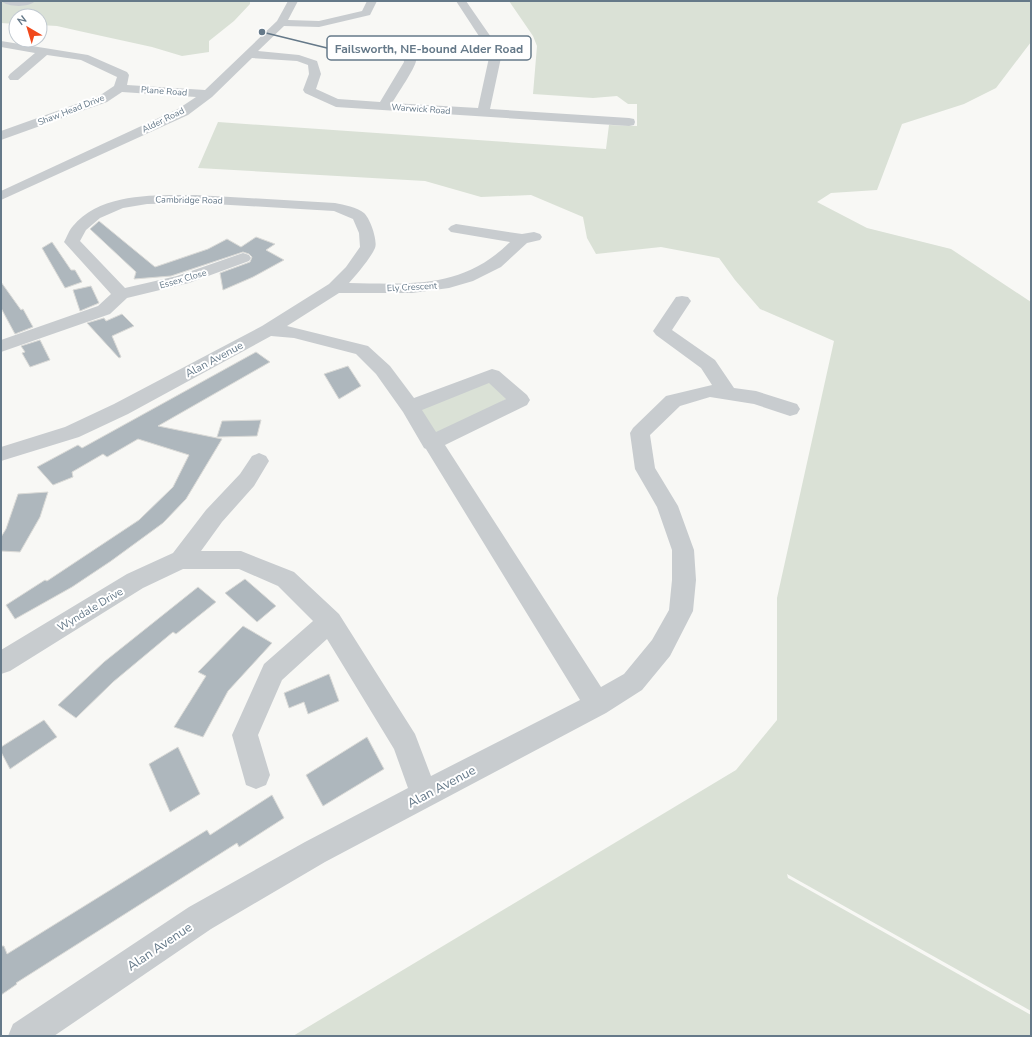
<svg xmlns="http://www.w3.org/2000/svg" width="1032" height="1037" font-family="'Nunito Sans',sans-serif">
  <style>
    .green { fill: #dae1d6 }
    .building { fill: #aeb7bd; stroke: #dadad7 }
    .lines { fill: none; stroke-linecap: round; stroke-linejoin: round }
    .minor { fill: #c8cccf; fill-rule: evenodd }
    .labels { text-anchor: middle; stroke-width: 4; stroke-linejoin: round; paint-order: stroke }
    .far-street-label { font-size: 9px; fill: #657989; stroke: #fff }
    .street-label { font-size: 11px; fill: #657989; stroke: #fff }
    .near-street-label { font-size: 13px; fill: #657989; stroke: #fff }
    .leader { fill: none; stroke: #657989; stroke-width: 1.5 }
    .callout-dot { fill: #657989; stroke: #fff; stroke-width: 1.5 }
    .callout { fill: #fff; stroke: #657989; stroke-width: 1.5 }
    .callout-label { font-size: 12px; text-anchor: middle; font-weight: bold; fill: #657989 }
  </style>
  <rect width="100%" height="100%" fill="#f8f8f5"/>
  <path class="green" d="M 1,1 L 250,1 L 250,4 L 234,21 L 209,41 L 209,52 L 182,56 L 152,47 L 79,31 L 57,26 L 40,25 L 40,16 L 16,16 L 16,24 L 1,23 Z
    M 509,1 L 1031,1 L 1031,42 L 996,88 L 964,104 L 902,124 L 877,190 L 831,193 L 817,202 L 867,228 L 951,249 L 1031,302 L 1031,1011 L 787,874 L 788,878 L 1031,1015 L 1031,1036 L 293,1036 L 736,770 L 777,720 L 777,598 L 834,341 L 760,309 L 735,280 L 719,258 L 661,247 L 596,254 L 587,238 L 583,217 L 531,195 L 481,197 L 425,181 L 198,168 L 218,122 L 606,149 L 609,125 L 637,126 L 637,104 L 628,104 L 617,96 L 593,98 L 533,94 L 537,46 L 533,36 Z
    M 490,380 L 512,396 L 432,439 L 415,410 Z"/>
  <path class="building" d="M 99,221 L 155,267 L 208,249 L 227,239 L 241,247 L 256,237 L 275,244 L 266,250 L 284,260 L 253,277 L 223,290 L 220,273 L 250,262 L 252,257 L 249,254 L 243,252 L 171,276 L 134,279 L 136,272 L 90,229 Z
    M 52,242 L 71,270 L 75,270 L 82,282 L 65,288 L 42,248 Z
    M 1,282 L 21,310 L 23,309 L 33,327 L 15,334 L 1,308 Z
    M 91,286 L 99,303 L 80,311 L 73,290 Z
    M 122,314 L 134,326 L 112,336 L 121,357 L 119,358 L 87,323 L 104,318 L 106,321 Z
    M 40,340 L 50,360 L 30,367 L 22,353 L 25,352 L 21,346 Z
    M 256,352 L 270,362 L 158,426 L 222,439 L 186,499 L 163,523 L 111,561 L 72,587 L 15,619 L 6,605 L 45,580 L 47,581 L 139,520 L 173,487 L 189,455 L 138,439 L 107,457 L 103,454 L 72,472 L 73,477 L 53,485 L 37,467 L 78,445 L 82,448 Z
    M 348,366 L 361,386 L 339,399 L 324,374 Z
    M 261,420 L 257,436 L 217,437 L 222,421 Z
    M 48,492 L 40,517 L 20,552 L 1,551 L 1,537 L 6,529 L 18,494 Z
    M 245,579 L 276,606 L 257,622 L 225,593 Z
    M 198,587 L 216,602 L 176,634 L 173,632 L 113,682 L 76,718 L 58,705 L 104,662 Z
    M 243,626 L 272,643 L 228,691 L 203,737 L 174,727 L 206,676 L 198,672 Z
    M 329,674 L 339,701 L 308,714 L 304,702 L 289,708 L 284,693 Z
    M 44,720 L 57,737 L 10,769 L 1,752 L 1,747 Z
    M 367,737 L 384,769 L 323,806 L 306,775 Z
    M 178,747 L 200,794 L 170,812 L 149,764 Z
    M 272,795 L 284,818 L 239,847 L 237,843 L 16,983 L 17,984 L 1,995 L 1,946 L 4,946 L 7,954 L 207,830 L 210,835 Z"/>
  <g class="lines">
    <path class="minor" d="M 1,1 L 35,1 C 29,8 7,7 1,1 Z
      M 288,1 L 298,1 L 288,20 L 319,21 L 362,11 L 367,1 L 377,1 L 370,15 L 319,27 L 284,26 L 258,51 L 299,55 L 317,61 L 321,74 L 316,89 L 338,99 L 380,102 L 404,62 L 403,54 L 396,45 L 402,42 C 410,44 416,53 416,61 C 415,68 397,95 392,103 L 478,108 L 490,53 L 456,1 L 466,1 L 502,53 L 490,109 L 629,118 L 634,119 L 635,122 L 634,125 L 629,126 L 336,107 L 305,93 L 303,90 L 309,74 L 308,65 L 297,61 L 252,58 L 212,97 L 188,115 L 1,200 L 1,191 L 178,109 L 196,97 L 122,92 L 107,102 L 1,140 L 1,131 L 99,96 L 114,86 L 117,77 L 81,60 L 47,55 L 18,80 L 10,80 L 8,77 L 10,74 L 35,53 L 1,47 L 1,41 L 88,55 L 127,72 L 129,75 L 127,85 L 205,90 L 277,21 Z
      M 196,195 L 335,203 C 344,205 357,207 364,213 C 370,218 378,241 375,248 C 370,259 357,274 349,283 C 410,284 463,289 510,242 L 451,232 L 448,229 L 451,226 L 456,224 L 522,234 L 534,232 L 540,234 L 542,237 L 540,240 L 527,243 L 501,267 L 473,281 L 449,288 L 412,293 L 339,293 L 287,326 L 368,346 L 390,366 L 414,398 L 492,369 L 499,371 L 527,395 L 530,400 L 527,405 L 445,445 L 601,687 L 624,674 L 652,640 L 669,610 L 672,580 L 672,550 L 657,507 L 635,469 L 630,433 L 633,428 L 666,396 L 712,385 L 701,368 L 656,335 L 653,331 L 676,297 L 682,296 L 688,297 L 691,301 L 672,330 L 715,360 L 734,388 L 756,391 L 797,404 L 800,409 L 797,414 L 790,416 L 754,404 L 710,397 L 680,406 L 650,435 L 655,468 L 678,506 L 694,550 L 696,580 L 693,611 L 670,656 L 642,690 L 606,713 L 325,862 L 211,929 L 54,1036 L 8,1036 L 13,1024 L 189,907 L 305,842 L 408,788 L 394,749 L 327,639 L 282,680 L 258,735 L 270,775 L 266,785 L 256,789 L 246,785 L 232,735 L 264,664 L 313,621 L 278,586 L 239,569 L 183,569 L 143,588 L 10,671 L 1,674 L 1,650 L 127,574 L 173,553 L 206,510 L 240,474 L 252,456 L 259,453 L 266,456 L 269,461 L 254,486 L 222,522 L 201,551 L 241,551 L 294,572 L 339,614 L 415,734 L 431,776 L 580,700 L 426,449 L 424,448 L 403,412 L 376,374 L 356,354 L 294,338 L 271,336 L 128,414 L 79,437 L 1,461 L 1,447 L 65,427 L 114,404 L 262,326 L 329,284 L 346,267 L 360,247 L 359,233 L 353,219 L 334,211 L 196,203 L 147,204 L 123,208 L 100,218 L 86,230 L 80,241 L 125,288 L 177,276 L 243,253 L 249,255 L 251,258 L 249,261 L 189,283 L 127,298 L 110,314 L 1,352 L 1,340 L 98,306 L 111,294 L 64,242 C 67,237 69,230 73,226 C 101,192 157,195 196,195 ZM 489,383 L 506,399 L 436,432 L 422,410 Z"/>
  </g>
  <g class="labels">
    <g class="far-street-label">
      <text transform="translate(164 91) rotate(4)" y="3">Plane Road</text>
      <text transform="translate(421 109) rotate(4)" y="3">Warwick Road</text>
      <text transform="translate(71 110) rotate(-21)" y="3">Shaw Head Drive</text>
      <text transform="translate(163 120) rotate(-26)" y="3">Alder Road</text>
      <text transform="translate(189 200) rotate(1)" y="3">Cambridge Road</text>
      <text transform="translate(183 279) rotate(-16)" y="3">Essex Close</text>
      <text transform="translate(412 287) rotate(-3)" y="3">Ely Crescent</text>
    </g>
    <g class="street-label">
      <text transform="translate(214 359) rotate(-28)" y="4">Alan Avenue</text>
      <text transform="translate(90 609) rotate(-31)" y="4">Wyndale Drive</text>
    </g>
    <g class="near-street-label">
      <text transform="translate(441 786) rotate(-28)" y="5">Alan Avenue</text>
      <text transform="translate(159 946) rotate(-34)" y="5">Alan Avenue</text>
    </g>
  </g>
  <path class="leader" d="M262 32L327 48"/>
  <circle class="callout-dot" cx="262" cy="32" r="4"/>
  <rect class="callout" x="327" y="36" width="204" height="24" rx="4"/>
  <g class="callout-label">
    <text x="429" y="53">Failsworth, NE-bound Alder Road</text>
  </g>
  <rect width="1032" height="1037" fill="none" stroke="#657989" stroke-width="4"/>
  <g transform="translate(28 28) rotate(322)"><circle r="19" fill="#ffffff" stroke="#c1c9d0"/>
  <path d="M0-3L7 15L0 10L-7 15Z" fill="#f1491c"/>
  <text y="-6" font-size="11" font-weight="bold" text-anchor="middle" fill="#657989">N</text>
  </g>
</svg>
